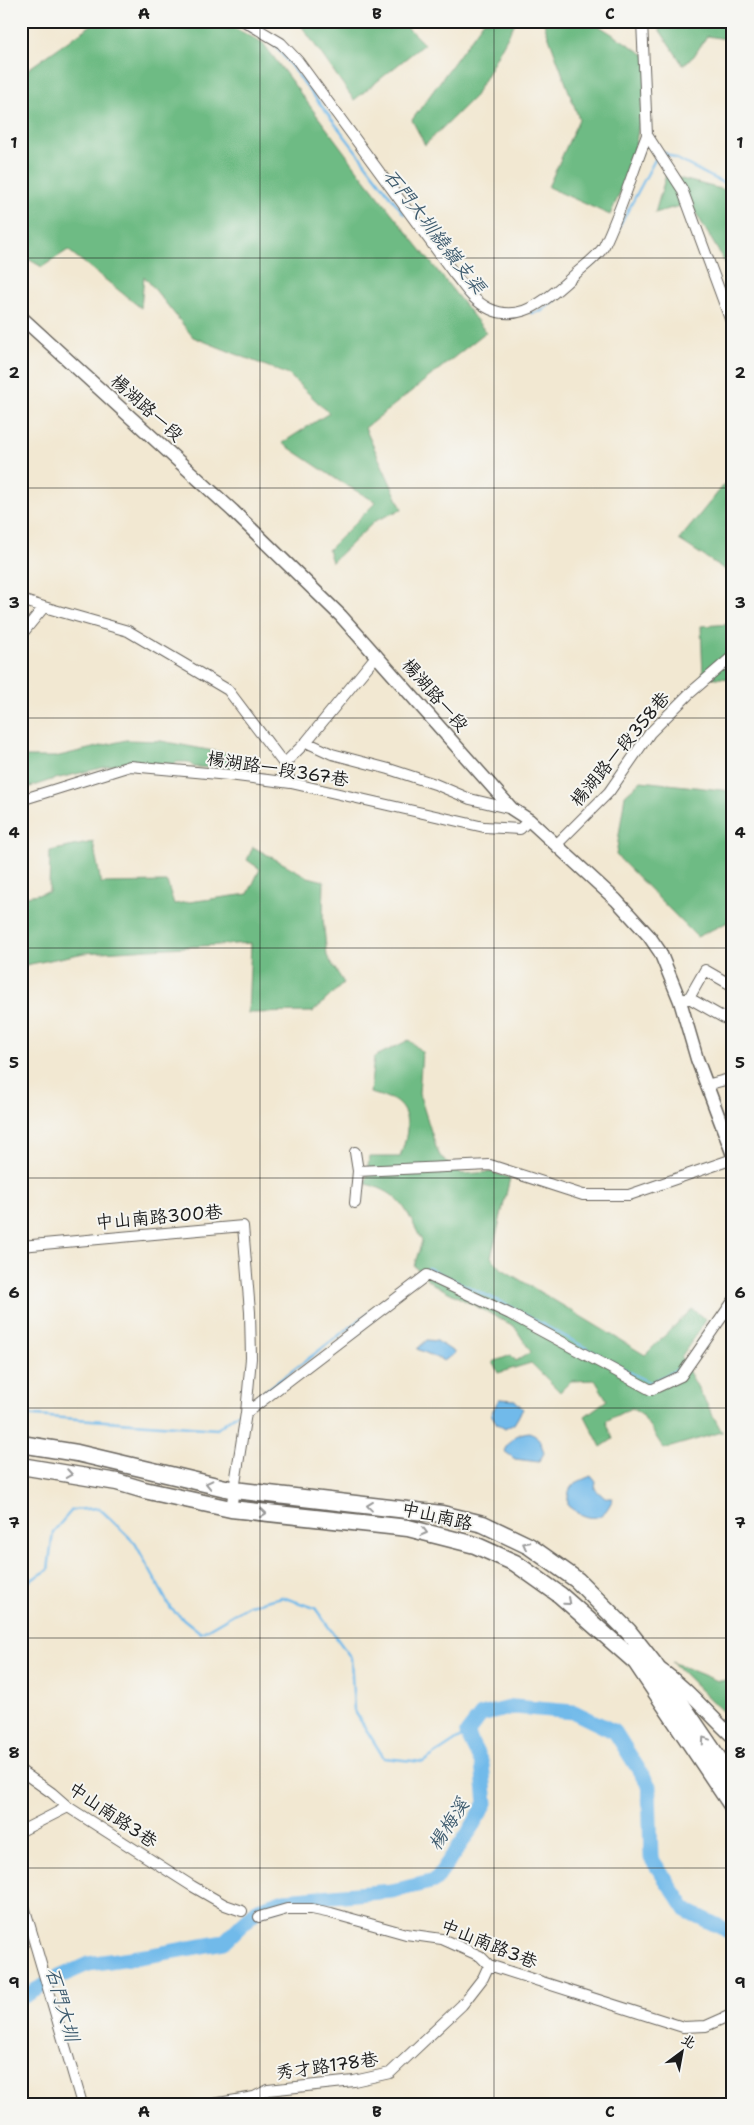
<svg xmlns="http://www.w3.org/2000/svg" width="754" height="2125" font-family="'Shantell Sans','LXGW WenKai TC',sans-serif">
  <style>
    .forest { fill: #6ebb84; stroke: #456c50 }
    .water { fill: #71baea; stroke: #466b83 }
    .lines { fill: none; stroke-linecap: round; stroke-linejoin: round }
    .stream { stroke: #71baea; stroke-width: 2.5 }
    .river { stroke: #71baea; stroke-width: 15 }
    .minor-casing { stroke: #67635c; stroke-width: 12 }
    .tertiary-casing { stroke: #67635c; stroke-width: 15 }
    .primary-casing { stroke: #67635c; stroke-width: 19 }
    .minor { stroke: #fff; stroke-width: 10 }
    .tertiary { stroke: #fff; stroke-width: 12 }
    .primary { stroke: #fff; stroke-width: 16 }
    .oneway { stroke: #999 }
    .grid { fill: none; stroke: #1c1c1c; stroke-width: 1; stroke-opacity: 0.55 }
    .labels { text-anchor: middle; stroke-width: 4; stroke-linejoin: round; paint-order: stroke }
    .street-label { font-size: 18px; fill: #1c1c1c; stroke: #f6f6f2 }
    .water-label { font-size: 19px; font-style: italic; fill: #3e5b6e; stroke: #f6f6f2 }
    .neatline { fill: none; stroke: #1c1c1c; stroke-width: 2 }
    .grid-label { font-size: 16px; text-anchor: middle; font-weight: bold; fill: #1c1c1c }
  </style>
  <rect width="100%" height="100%" fill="#f6f6f2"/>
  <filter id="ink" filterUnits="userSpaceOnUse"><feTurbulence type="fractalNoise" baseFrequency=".02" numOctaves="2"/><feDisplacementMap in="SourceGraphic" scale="10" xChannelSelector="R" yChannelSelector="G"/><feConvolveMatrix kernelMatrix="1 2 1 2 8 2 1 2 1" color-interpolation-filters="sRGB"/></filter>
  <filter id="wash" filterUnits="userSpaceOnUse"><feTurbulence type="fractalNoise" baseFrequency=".0096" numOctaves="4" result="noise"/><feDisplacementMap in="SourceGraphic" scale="20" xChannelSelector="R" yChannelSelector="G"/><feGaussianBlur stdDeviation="1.12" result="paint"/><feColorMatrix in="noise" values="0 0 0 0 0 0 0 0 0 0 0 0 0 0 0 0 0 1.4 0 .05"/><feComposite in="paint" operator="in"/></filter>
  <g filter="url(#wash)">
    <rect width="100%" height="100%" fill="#f2e8d2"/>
    <path class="forest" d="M 97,21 L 221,21 L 263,43 L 360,173 L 486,332 L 365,428 L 402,509 L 375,521 L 332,562 L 328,550 L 376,502 L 339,481 L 282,443 L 329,413 L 289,375 L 193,337 L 144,276 L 141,308 L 68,250 L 42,267 L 21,255 L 21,74 Z
      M 298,21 L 401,21 L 424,44 L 354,100 Z
      M 484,21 L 516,21 L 475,96 L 425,145 L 412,120 Z
      M 543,21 L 597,21 L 596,24 L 650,58 L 632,166 L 610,215 L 548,187 L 579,119 Z
      M 672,21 L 733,21 L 733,40 L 707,36 L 694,56 L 683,65 L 659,29 Z
      M 666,175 L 733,192 L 733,276 L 690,203 L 655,213 Z
      M 733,474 L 733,575 L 679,540 Z
      M 733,624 L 733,679 L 703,677 L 701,626 Z
      M 126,740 L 161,741 L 240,756 L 257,769 L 194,767 L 188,762 L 177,762 L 174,764 L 126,762 L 51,780 L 21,790 L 21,757 L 55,757 Z
      M 641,781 L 731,791 L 733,786 L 733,922 L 730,921 L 697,937 L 616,855 L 625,795 Z
      M 93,842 L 101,883 L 167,882 L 174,904 L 248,894 L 260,869 L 247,860 L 253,847 L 308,877 L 324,881 L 323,919 L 327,956 L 344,983 L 313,1012 L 248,1013 L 251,943 L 84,953 L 21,966 L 21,897 L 49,892 L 50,851 Z
      M 409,1040 L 422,1052 L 419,1093 L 436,1147 L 440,1156 L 462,1174 L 491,1172 L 510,1178 L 491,1257 L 502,1269 L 645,1355 L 692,1309 L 706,1320 L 681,1357 L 722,1432 L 664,1449 L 642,1415 L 631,1408 L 606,1421 L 613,1439 L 601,1447 L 585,1416 L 607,1400 L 595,1380 L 571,1381 L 560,1392 L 531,1363 L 498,1373 L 493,1362 L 511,1355 L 516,1361 L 531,1352 L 514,1326 L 433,1284 L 414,1266 L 422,1241 C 406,1210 402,1193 366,1184 L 369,1157 L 400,1157 C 406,1140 414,1116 396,1102 C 390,1097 378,1096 370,1093 L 374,1057 Z
      M 672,1662 L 718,1681 L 733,1680 L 733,1722 Z"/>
    <path class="water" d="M 427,1340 L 437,1341 L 455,1353 L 444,1361 L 417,1349 Z
      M 499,1399 L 515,1400 L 523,1409 L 514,1424 L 505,1429 L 497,1424 L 491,1414 Z
      M 530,1432 L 540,1440 L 544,1453 L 539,1462 L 515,1459 L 504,1451 C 510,1439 516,1433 530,1432 Z
      M 591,1476 L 596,1482 L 595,1489 L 605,1498 L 613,1498 C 603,1523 589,1522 568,1506 C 567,1485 572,1484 591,1476 Z"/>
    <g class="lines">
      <path class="stream" d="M 233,21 L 262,37
        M 275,45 L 404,214
        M 663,152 L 733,188
        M 607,250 L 657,156
        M 462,292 L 471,305 L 480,308
        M 531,313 L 542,311 L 561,294
        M 728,1300 L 733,1293
        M 251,1402 L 428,1268 L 513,1308 L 650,1383 L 680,1368
        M 21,1415 L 217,1429 L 243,1409
        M 21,1586 L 48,1570 L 53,1532 L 72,1510 L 99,1508 L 135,1543 L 171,1609 L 201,1633 L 249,1605 L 282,1597 L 315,1608 L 351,1658 L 354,1710 L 384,1758 L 423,1762 L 467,1733"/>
      <path class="river" d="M 21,1998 L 59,1977 L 88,1964 L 152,1955 L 224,1942 L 258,1909 L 284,1900 L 392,1891 L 435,1881 L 467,1835 L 486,1803 L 482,1764 L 467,1733 L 481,1715 L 514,1707 L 574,1712 L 615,1732 L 649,1786 L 651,1858 L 687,1911 L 733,1933"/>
    </g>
  </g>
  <g filter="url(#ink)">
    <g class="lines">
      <g class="minor-casing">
        <path id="minor" d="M 244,21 L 281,43 L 298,61 L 455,275 C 461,282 466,290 472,296 C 508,332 542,305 571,278 C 580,269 599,256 604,246 C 621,211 633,171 647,135
          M 642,21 L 647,135 L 682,189 L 733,327
          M 21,600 L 44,607
          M 21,635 L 44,607 L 128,631 L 228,690 L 284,764 L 291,783
          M 306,742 L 332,754 L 389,769 L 435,784 L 470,799 L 512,809
          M 284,764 L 306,742 L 377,655
          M 21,800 L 130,766 L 229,775 L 291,783 L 484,827 L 520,829 L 529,820
          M 556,845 L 609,792 L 650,733 L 689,694 L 733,656
          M 689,998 L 733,1023
          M 680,1001 L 689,998 L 705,970 L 733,986
          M 706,1085 L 733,1078
          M 355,1152 L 358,1171 L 355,1203
          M 358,1171 L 490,1165 L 583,1195 L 629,1195 L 733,1159
          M 21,1246 L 243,1226 L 250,1312 L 251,1358 L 246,1413
          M 231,1509 L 246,1413 L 427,1275 L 510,1314 L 651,1390 L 681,1376 L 733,1301
          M 21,1771 L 52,1793 L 68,1807 L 192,1886 L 225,1905 L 242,1911
          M 21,1831 L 68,1807
          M 21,1896 L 82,2104
          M 259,1917 L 287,1909 L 312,1909 L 331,1913 L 406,1934 L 442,1939 L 480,1956 L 489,1965 L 683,2027 L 706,2026 L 733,2014
          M 213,2104 L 254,2097 L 268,2090 L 354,2081 L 390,2073 L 462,2005 L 483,1978 L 489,1965"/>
      </g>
      <g class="tertiary-casing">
        <path id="tertiary" d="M 21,317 L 233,511 L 341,616 L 512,809 L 529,820 L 616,900 L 649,936 L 660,952 L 680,1001 L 697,1059 L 733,1155
          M 660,1669 C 688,1688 708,1714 733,1737"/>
      </g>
      <g class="primary-casing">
        <path id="primary" d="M 21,1444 L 77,1453 L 234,1490 L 442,1514 L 483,1524 L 529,1546 L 577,1580 L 628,1631 L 654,1664 L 733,1780
          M 21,1466 L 117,1482 L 144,1490 L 231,1509 L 408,1528 L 475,1545 L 515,1563 L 560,1595 L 636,1662 L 733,1807"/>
      </g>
      <use href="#minor" class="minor"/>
      <use href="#tertiary" class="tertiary"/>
      <use href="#primary" class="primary"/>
    </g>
    <defs><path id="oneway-chevron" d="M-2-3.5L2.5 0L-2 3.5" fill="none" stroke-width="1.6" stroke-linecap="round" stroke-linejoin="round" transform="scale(1.25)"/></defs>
    <g class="oneway">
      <use href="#oneway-chevron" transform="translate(69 1474) rotate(9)"/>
      <use href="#oneway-chevron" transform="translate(209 1484) rotate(-167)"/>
      <use href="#oneway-chevron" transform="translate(370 1506) rotate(-173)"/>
      <use href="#oneway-chevron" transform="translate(263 1513) rotate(6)"/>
      <use href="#oneway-chevron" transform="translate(424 1532) rotate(14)"/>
      <use href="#oneway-chevron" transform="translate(526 1545) rotate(-152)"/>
      <use href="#oneway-chevron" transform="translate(568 1602) rotate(41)"/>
      <use href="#oneway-chevron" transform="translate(705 1740) rotate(-124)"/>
    </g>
  </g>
  <path class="grid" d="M 260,21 L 260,2104M 494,21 L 494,2104M 21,258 L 733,258M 21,488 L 733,488M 21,718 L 733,718M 21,948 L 733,948M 21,1178 L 733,1178M 21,1408 L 733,1408M 21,1638 L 733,1638M 21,1868 L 733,1868"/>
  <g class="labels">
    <g class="street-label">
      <text transform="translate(147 408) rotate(42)" y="6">楊湖路一段</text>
      <text transform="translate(435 695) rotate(49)" y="6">楊湖路一段</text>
      <text transform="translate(620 749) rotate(-50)" y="6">楊湖路一段358巷</text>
      <text transform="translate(278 769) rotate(9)" y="6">楊湖路一段367巷</text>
      <text transform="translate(159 1217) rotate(-5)" y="6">中山南路300巷</text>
      <text transform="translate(437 1516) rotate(13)" y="6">中山南路</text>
      <text transform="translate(113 1815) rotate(34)" y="6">中山南路3巷</text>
      <text transform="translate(489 1944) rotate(22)" y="6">中山南路3巷</text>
      <text transform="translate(327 2066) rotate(-8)" y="6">秀才路178巷</text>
    </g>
    <g class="water-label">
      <text transform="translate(435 231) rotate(52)" y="7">石門大圳繞嶺支渠</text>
      <text transform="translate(448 1824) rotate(-57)" y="7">楊梅溪</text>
      <text transform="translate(63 2004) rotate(74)" y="7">石門大圳</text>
    </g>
  </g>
  <rect width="754" height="2125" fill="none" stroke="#f6f6f2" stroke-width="55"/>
  <g transform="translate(682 2052) rotate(32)" stroke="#f6f6f2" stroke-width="4" paint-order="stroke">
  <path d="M0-4L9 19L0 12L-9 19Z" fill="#1c1c1c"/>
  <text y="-8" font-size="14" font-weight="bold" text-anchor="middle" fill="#1c1c1c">北</text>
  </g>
  <rect x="28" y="28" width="698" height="2070" class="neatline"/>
  <g class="grid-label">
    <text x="144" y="19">A</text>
    <text x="377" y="19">B</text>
    <text x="610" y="19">C</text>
    <text x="14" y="148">1</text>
    <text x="740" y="148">1</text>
    <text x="14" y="378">2</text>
    <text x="740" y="378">2</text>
    <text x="14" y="608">3</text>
    <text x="740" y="608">3</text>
    <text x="14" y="838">4</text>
    <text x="740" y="838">4</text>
    <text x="14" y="1068">5</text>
    <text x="740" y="1068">5</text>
    <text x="14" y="1298">6</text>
    <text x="740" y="1298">6</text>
    <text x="14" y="1528">7</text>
    <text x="740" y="1528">7</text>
    <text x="14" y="1758">8</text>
    <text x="740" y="1758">8</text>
    <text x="14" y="1988">9</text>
    <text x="740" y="1988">9</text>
    <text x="144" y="2117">A</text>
    <text x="377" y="2117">B</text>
    <text x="610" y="2117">C</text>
  </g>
</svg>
